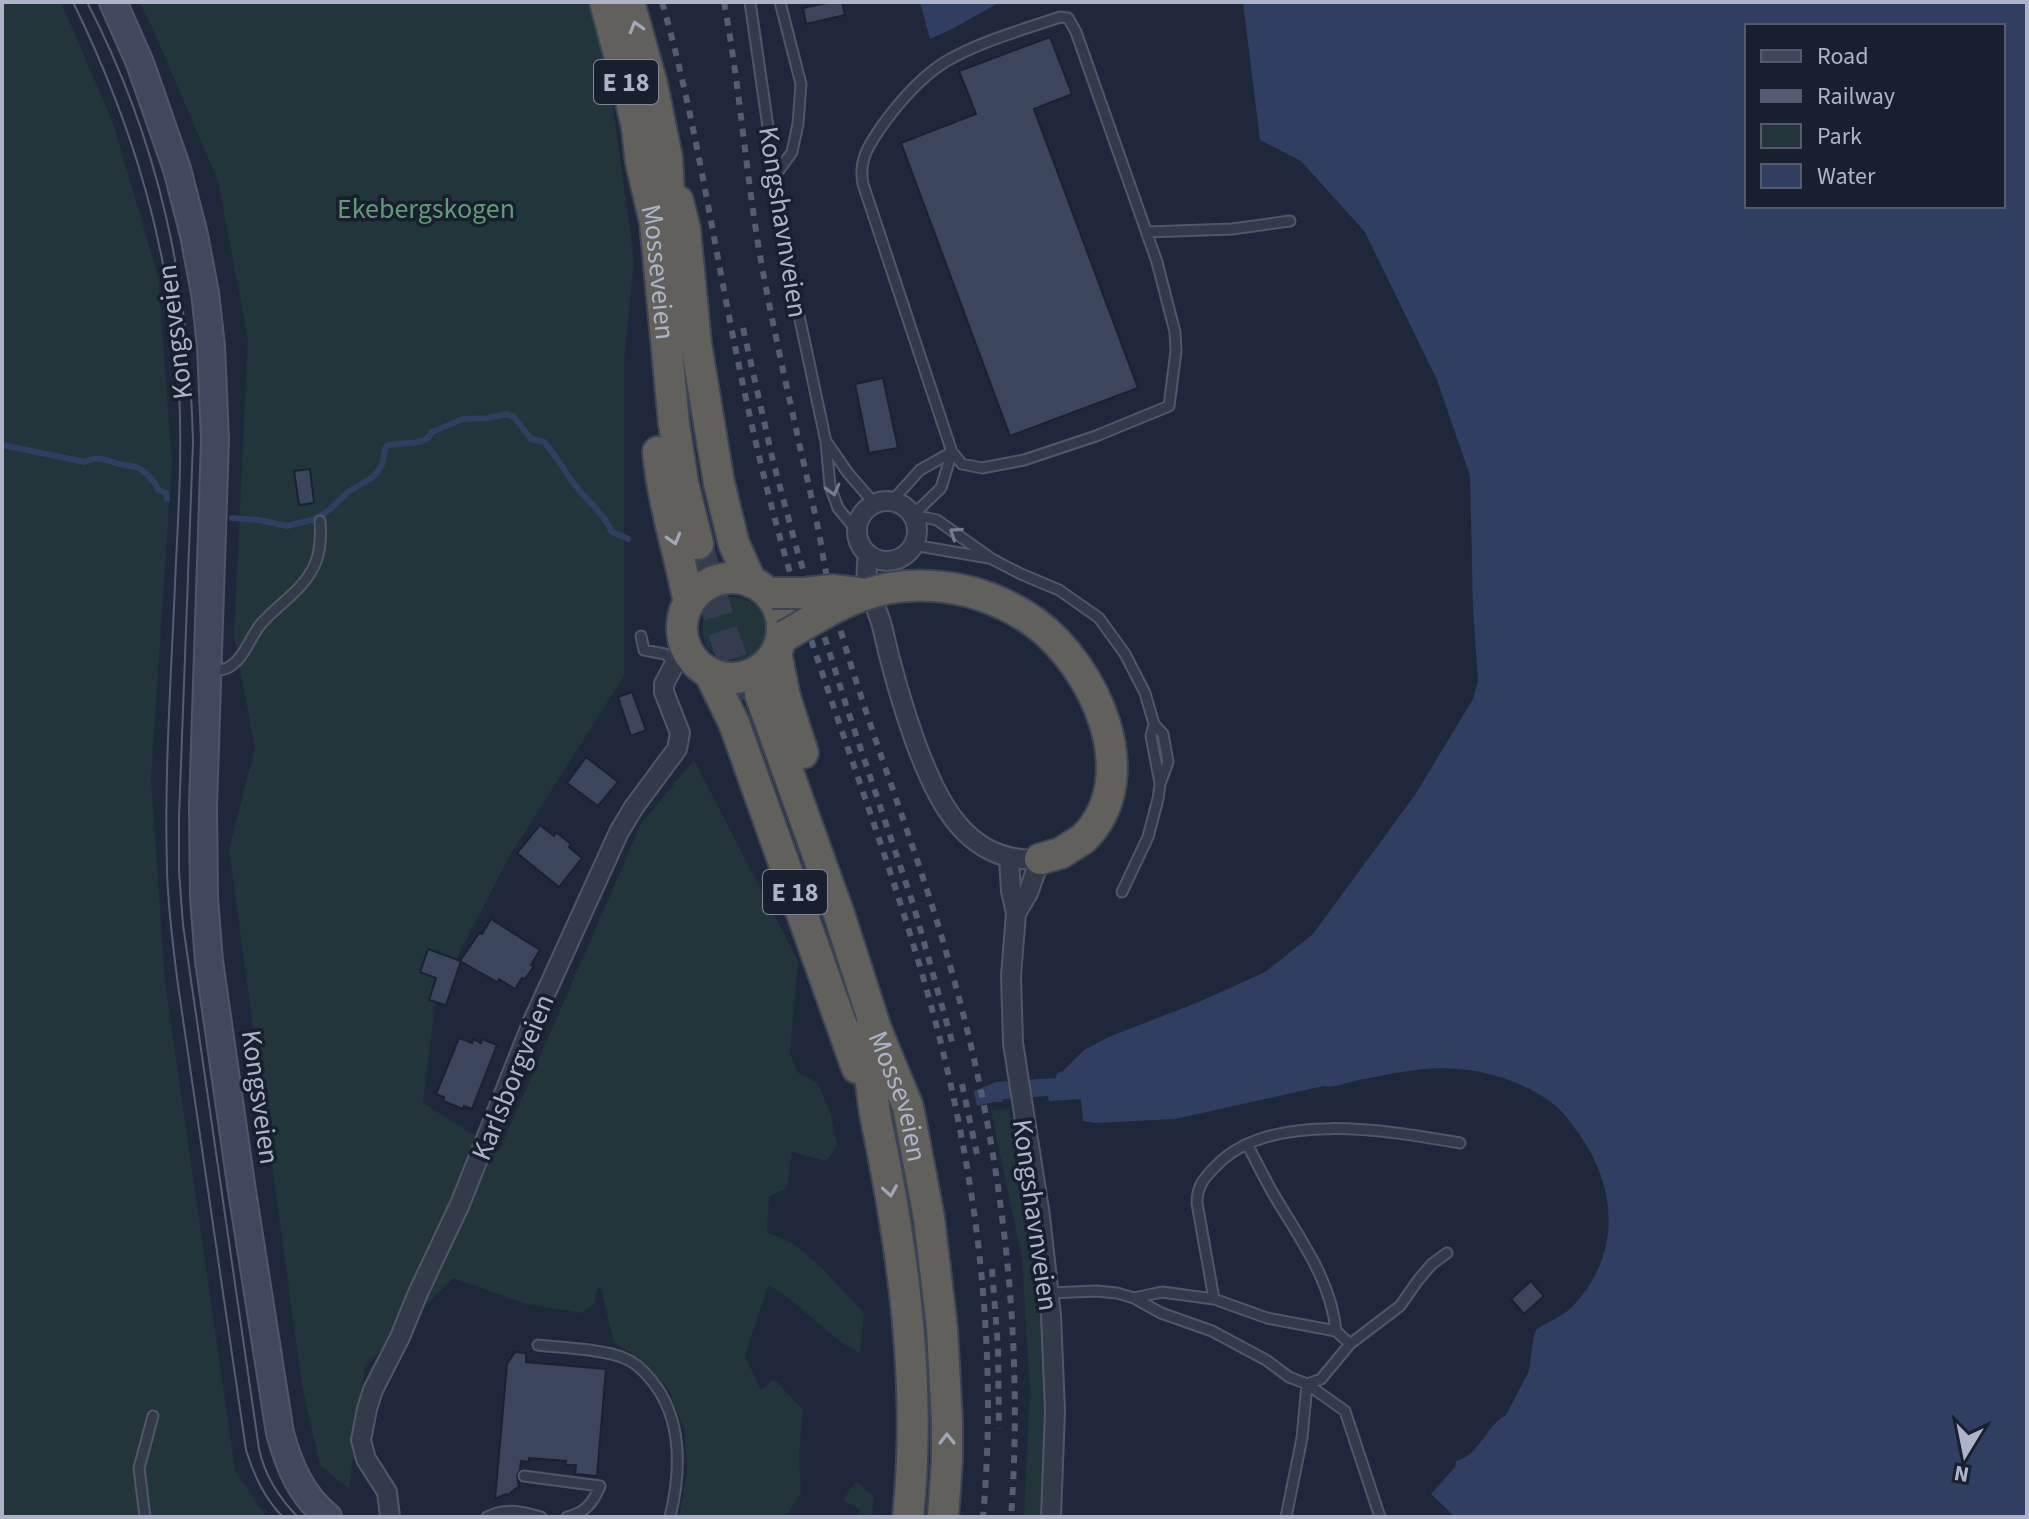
<svg xmlns="http://www.w3.org/2000/svg" width="2029" height="1519" font-family="'Source Sans 3',sans-serif">
  <style>
    .green { fill: #21353b }
    .water { fill: #2f3e61; fill-rule: evenodd }
    .lines { fill: none; stroke-linecap: round; stroke-linejoin: round }
    .stream { stroke: #2f3e61; stroke-width: 6 }
    .building { fill: #3b455b; stroke: #1a2131; stroke-width: 2 }
    .trunk-tunnel { stroke: #343d4f; stroke-width: 30; stroke-dasharray: 30 15; stroke-linecap: butt }
    .service-casing { stroke: #505768; stroke-width: 13 }
    .minor-casing { stroke: #505768; stroke-width: 22 }
    .secondary-casing { stroke: #505768; stroke-width: 30 }
    .trunk-casing { stroke: #3d4455; stroke-width: 34 }
    .service { stroke: #333a4a; stroke-width: 9 }
    .minor { stroke: #333a4a; stroke-width: 18 }
    .secondary { stroke: #41485e; stroke-width: 26 }
    .trunk { stroke: #61605d; stroke-width: 30 }
    .tram { stroke: #545d72; stroke-width: 2 }
    .rail { stroke: #545d72; stroke-width: 6; stroke-dasharray: 8 8; stroke-linecap: butt }
    .trunk-bridge-casing { stroke: #3d4455; stroke-width: 34; stroke-linecap: butt }
    .trunk-bridge { stroke: #61605d; stroke-width: 30 }
    .oneway { stroke: #a2a7b7 }
    .oneway2 { stroke: #767d8f }
    .labels { text-anchor: middle; stroke-width: 7; stroke-linejoin: round; paint-order: stroke }
    .shield { fill: #181f2f; stroke: #808799; stroke-width: 2 }
    .shield-label { font-size: 26px; font-weight: bold; fill: #adb4c7 }
    .park-label { font-size: 28px; fill: #639976; stroke: #181f2f }
    .street-label { font-size: 28px; fill: #adb4c7; stroke: #181f2f }
  </style>
  <rect width="100%" height="100%" fill="#1f283a"/>
  <path class="green" d="M 2,2 L 61,2 L 113,123 L 158,276 L 172,461 L 151,778 L 165,982 L 235,1470 L 266,1517 L 2,1517 Z
    M 139,2 L 589,2 L 605,50 L 634,260 L 624,362 L 624,676 L 509,857 L 436,998 L 423,1103 L 499,1151 L 641,824 L 694,760 L 798,961 L 790,1053 L 797,1072 L 818,1083 L 831,1115 L 837,1146 L 826,1161 L 792,1152 L 787,1188 L 769,1196 L 767,1232 L 792,1243 L 818,1264 L 864,1313 L 860,1353 C 826,1336 801,1303 768,1285 L 745,1356 L 761,1390 L 774,1379 L 803,1410 L 799,1453 L 801,1492 L 787,1515 L 797,1517 L 679,1517 L 687,1471 L 685,1431 L 668,1388 L 638,1357 L 614,1343 L 601,1288 L 598,1287 L 594,1304 L 581,1313 L 523,1303 L 453,1278 L 365,1366 L 349,1489 L 320,1465 L 302,1385 L 229,850 L 255,748 L 234,637 L 248,339 L 218,181 L 152,27 Z
    M702 629a32 32 0 1 1 64 0a32 32 0 1 1-64 0Z
    M 1009,1109 L 1010,1117 L 1015,1119 C 1031,1214 1044,1309 1046,1406 C 1047,1443 1042,1480 1040,1517 L 1024,1517 L 1030,1390 L 1022,1258 L 991,1111 Z
    M 856,1481 L 874,1497 L 872,1517 L 858,1517 L 860,1509 L 843,1500 Z"/>
  <path class="water" d="M 920,2 L 1000,2 L 952,29 L 930,39 Z
    M 1243,2 L 2027,2 L 2027,1517 L 1455,1517 L 1431,1494 L 1455,1467 L 1456,1461 C 1480,1455 1486,1425 1506,1415 L 1529,1371 L 1534,1335 L 1536,1330 C 1548,1321 1562,1317 1572,1307 C 1621,1256 1618,1190 1580,1135 C 1572,1125 1566,1115 1557,1107 C 1536,1089 1506,1077 1480,1072 C 1437,1063 1401,1072 1359,1080 C 1347,1082 1336,1088 1324,1086 L 1175,1119 L 1095,1123 L 1083,1121 L 1081,1099 L 1049,1101 L 1048,1096 L 1003,1099 L 1002,1102 L 994,1102 L 977,1106 L 974,1091 L 996,1082 L 1056,1078 L 1057,1073 L 1063,1071 L 1084,1050 L 1111,1036 L 1199,1002 L 1265,972 L 1313,934 L 1415,795 L 1473,699 L 1478,681 L 1473,609 L 1470,476 L 1437,380 L 1365,232 L 1301,161 L 1260,140 ZM 1747,26 L 2003,26 L 2003,206 L 1747,206 Z"/>
  <g class="lines">
    <path class="stream" d="M 2,445 L 85,462 C 98,456 104,459 116,463 C 123,466 130,465 136,467 C 146,471 155,481 158,490 L 166,493 L 167,499
      M 232,518 L 259,520 L 287,526 L 312,520 L 327,512 L 348,492 L 373,477 L 382,465 L 385,448 L 389,445 L 420,442 L 428,438 L 432,432 L 463,419 L 488,418 L 507,414 L 514,417 L 531,439 L 544,442 C 556,455 564,471 575,485 C 587,501 604,513 612,532 L 628,539"/>
  </g>
  <path class="building" d="M 831,2 L 842,2 L 845,15 L 806,24 L 803,8 Z
    M 1050,37 L 1072,94 L 1034,109 L 1138,388 L 1010,436 L 901,143 L 976,114 L 959,71 Z
    M 883,378 L 898,448 L 869,453 L 855,384 Z
    M 310,469 L 314,503 L 299,505 L 294,471 Z
    M 632,692 L 646,730 L 631,736 L 618,697 Z
    M 586,757 L 618,782 L 598,806 L 567,783 Z
    M 540,825 L 554,836 L 556,832 L 571,844 L 569,847 L 582,858 L 559,887 L 517,853 Z
    M 491,919 L 540,950 L 531,965 L 534,966 L 525,979 L 522,978 L 515,989 L 499,979 L 497,982 L 460,961 L 479,933 L 482,934 Z
    M 428,949 L 461,961 L 446,1005 L 429,1000 L 436,978 L 420,972 Z
    M 459,1038 L 472,1043 L 473,1039 L 481,1043 L 482,1039 L 497,1045 L 472,1109 L 464,1106 L 463,1109 L 443,1101 L 444,1097 L 436,1094 Z
    M 1531,1281 L 1544,1296 L 1524,1314 L 1511,1299 Z
    M 515,1352 L 526,1353 L 526,1362 L 606,1369 L 597,1476 L 575,1474 L 576,1465 L 566,1465 L 566,1461 L 529,1458 L 529,1462 L 521,1461 L 520,1470 L 517,1476 L 519,1486 L 508,1495 L 506,1494 L 495,1499 L 507,1364 Z"/>
  <g class="lines">
    <path class="trunk-tunnel" d="M 698,544 L 721,626 L 746,699"/>
    <g class="service-casing">
      <path id="service" d="M 750,2 L 781,217 L 790,273 L 826,442 L 830,486 L 838,508 L 857,531
        M 775,176 L 792,152 L 798,124 L 801,84 L 780,2
        M 1147,232 L 1232,229 L 1290,221
        M 828,444 L 848,473 L 874,503
        M 892,501 L 920,470 L 952,452
        M 913,515 L 941,488 L 952,452 L 863,184 C 858,159 870,143 884,123 C 901,100 921,77 945,62 C 981,41 1022,30 1060,17 L 1068,18 L 1076,32 L 1157,262 L 1175,332 L 1176,351 L 1169,406 L 1096,436 L 1024,460 L 982,468 L 962,464 L 952,452
        M 913,515 L 937,520 L 992,559 L 1021,574 L 1059,590 L 1099,618 L 1125,654 L 1145,693 L 1154,724 L 1163,734 L 1168,762 L 1160,784 L 1158,799 L 1148,837 L 1122,892
        M 913,545 L 989,558
        M 641,636 L 644,650 L 665,654 L 675,663
        M 208,670 C 217,670 225,671 232,665 C 245,656 250,637 261,624 C 278,604 304,590 315,564 C 321,550 321,536 320,521
        M 1154,724 L 1151,736 L 1160,783
        M 1247,1144 C 1257,1163 1266,1182 1277,1200 C 1302,1242 1331,1281 1336,1331 L 1350,1344
        M 1049,1293 L 1096,1291 L 1117,1293 L 1134,1298 L 1161,1313 L 1212,1331 L 1266,1360 L 1289,1377 L 1307,1384 L 1302,1438 L 1286,1517
        M 1134,1298 L 1162,1292 L 1214,1299 L 1267,1318 L 1336,1331
        M 1214,1299 L 1197,1203 C 1197,1186 1204,1178 1216,1166 C 1270,1109 1391,1131 1460,1143
        M 538,1345 C 563,1348 602,1349 624,1358 C 635,1362 645,1372 652,1381 C 683,1419 681,1472 670,1517
        M 1307,1384 L 1321,1379 L 1350,1344 L 1400,1306 L 1419,1279 L 1432,1264 L 1447,1253
        M 1307,1384 L 1345,1411 L 1380,1517
        M 524,1476 L 600,1486 C 593,1503 585,1513 567,1517
        M 145,1517 L 139,1468 L 153,1416
        M 487,1517 C 506,1507 522,1512 541,1517"/>
    </g>
    <g class="minor-casing">
      <path id="minor" d="M857 531a30 30 0 1 1 60 0a30 30 0 1 1-60 0Z
        M 868,554 C 867,562 866,571 867,579 C 868,595 878,610 882,626 C 891,666 902,705 916,744 C 938,802 967,865 1040,859 L 1028,893 L 1016,913
        M 1009,858 L 1011,891 L 1016,913 L 1011,976 L 1013,1043 L 1040,1216 L 1051,1315 L 1055,1411 L 1051,1517
        M 390,1517 L 387,1492 L 366,1459 L 361,1440 L 367,1409 L 373,1390 L 400,1337 L 418,1293 L 460,1204 L 533,1021 L 619,832 L 634,807 L 677,749 L 680,733 L 664,692 L 664,684 L 675,663 L 689,653"/>
    </g>
    <g class="secondary-casing">
      <path id="secondary" d="M 113,2 L 140,63 L 177,169 L 194,235 L 205,293 L 211,346 L 215,439 L 203,806 L 204,898 L 209,961 L 242,1191 L 280,1433 C 289,1466 301,1495 328,1517"/>
    </g>
    <g class="trunk-casing">
      <g id="trunk">
        <path id="s1" d="M 605,2 L 628,88 L 637,128 L 641,163 L 655,222 L 674,424 L 683,483 L 698,544"/>
        <path d="M 629,2 L 652,84 L 667,158 L 671,227"/>
        <path d="M 678,201 L 685,229 L 696,344 L 719,483 L 734,544 L 751,582"/>
        <path d="M 658,452 C 663,504 679,552 689,603"/>
        <circle cx="732" cy="628" r="50"/>
        <path d="M 776,652 L 785,697 L 803,753"/>
        <path d="M 709,672 L 734,723 L 857,1068"/>
        <path id="s2" d="M 760,694 L 839,914 L 876,1029 L 908,1107 L 929,1218 L 942,1328 L 947,1422 L 947,1460 L 943,1517"/>
        <path d="M 1040,859 L 1061,853 L 1083,839"/>
        <path d="M 863,1035 C 870,1063 871,1091 876,1119 C 903,1249 922,1384 908,1517"/>
      </g>
    </g>
    <use href="#service" class="service"/>
    <use href="#minor" class="minor"/>
    <use href="#secondary" class="secondary"/>
    <use href="#trunk" class="trunk"/>
    <path class="tram" d="M 73,2 C 134,127 171,252 179,391 C 182,448 179,505 176,561 C 172,664 164,768 167,870 C 168,909 173,947 178,985 L 246,1450 C 254,1475 264,1498 283,1517
      M 87,2 C 160,143 189,285 193,442 L 179,817 L 179,871 L 183,925 L 259,1449 C 265,1476 279,1498 298,1517"/>
    <path class="rail" d="M 662,2 C 689,95 705,190 723,285 C 740,375 759,464 784,552 C 827,700 885,843 927,991 C 975,1161 999,1341 983,1517
      M 724,2 C 737,71 743,141 753,210 C 764,290 783,369 800,447 C 807,477 814,508 820,538 C 823,556 826,574 830,592 C 862,715 912,833 947,955 C 1000,1136 1025,1329 1011,1517
      M 743,328 L 773,461 L 797,550 L 848,711 L 914,907 L 953,1045
      M 962,1084 L 977,1154
      M 992,1269 L 998,1348 L 999,1429"/>
    <g class="trunk-bridge-casing">
      <path id="trunk-bridge" d="M 772,593 L 805,593 L 832,590 L 858,593
        M 785,636 C 834,607 872,582 932,586 C 968,588 1004,601 1034,622 C 1095,666 1146,778 1083,839"/>
    </g>
    <use href="#trunk-bridge" class="trunk-bridge"/>
  </g>
  <defs><path id="oneway-chevron" d="M-2-3.5L2.5 0L-2 3.5" fill="none" stroke-width="1.6" stroke-linecap="round" stroke-linejoin="round" transform="scale(2)"/></defs>
  <g class="oneway">
    <use href="#oneway-chevron" transform="translate(636 27) rotate(-106)"/>
    <use href="#oneway-chevron" transform="translate(674 539) rotate(74)"/>
    <use href="#oneway-chevron" transform="translate(890 1191) rotate(81)"/>
    <use href="#oneway-chevron" transform="translate(947 1439) rotate(-90)"/>
  </g>
  <g class="oneway2">
    <use href="#oneway-chevron" transform="translate(833 490) rotate(75)"/>
    <use href="#oneway-chevron" transform="translate(955 533) rotate(-146)"/>
  </g>
  <g class="labels">
    <g class="shield">
      <rect x="594" y="60" width="64" height="44" rx="6"/>
      <rect x="763" y="870" width="64" height="44" rx="6"/>
    </g>
    <g class="shield-label">
      <text x="626" y="91">E 18</text>
      <text x="795" y="901">E 18</text>
    </g>
    <g class="park-label">
      <text x="426" y="218">Ekebergskogen</text>
    </g>
    <g class="street-label">
      <text transform="translate(784 222) rotate(81)" y="10">Kongshavnveien</text>
      <text dy="10" stroke="none"><textPath href="#s1" startOffset="276">Mosseveien</textPath></text>
      <text transform="translate(174 332) rotate(-97)" y="10">Kongsveien</text>
      <text transform="translate(512 1077) rotate(-68)" y="10">Karlsborgveien</text>
      <text transform="translate(261 1097) rotate(82)" y="10">Kongsveien</text>
      <text dy="10" stroke="none"><textPath href="#s2" startOffset="426">Mosseveien</textPath></text>
      <text transform="translate(1036 1215) rotate(82)" y="10">Kongshavnveien</text>
    </g>
  </g>
  <rect width="2029" height="1519" fill="none" stroke="#adb4c7" stroke-width="8"/>
  <rect x="1745" y="24" width="260" height="184" fill="#181f2f" stroke="#545b6c" stroke-width="2"/>
  <rect x="1761" y="50" width="40" height="12" fill="#41485e" stroke="#545b6c" stroke-width="2"/>
  <text x="1817" y="64" font-size="24" fill="#adb4c7">Road</text>
  <rect x="1761" y="90" width="40" height="12" fill="#545d72" stroke="#545b6c" stroke-width="2"/>
  <text x="1817" y="104" font-size="24" fill="#adb4c7">Railway</text>
  <rect x="1761" y="124" width="40" height="24" fill="#21353b" stroke="#545b6c" stroke-width="2"/>
  <text x="1817" y="144" font-size="24" fill="#adb4c7">Park</text>
  <rect x="1761" y="164" width="40" height="24" fill="#2f3e61" stroke="#545b6c" stroke-width="2"/>
  <text x="1817" y="184" font-size="24" fill="#adb4c7">Water</text>
  <g transform="translate(1965 1455) rotate(190)" stroke="#181f2f" stroke-width="6" paint-order="stroke">
  <path d="M0-6L14 30L0 20L-14 30Z" fill="#adb4c7"/>
  <text y="-12" font-size="22" font-weight="bold" text-anchor="middle" fill="#adb4c7">N</text>
  </g>
</svg>
